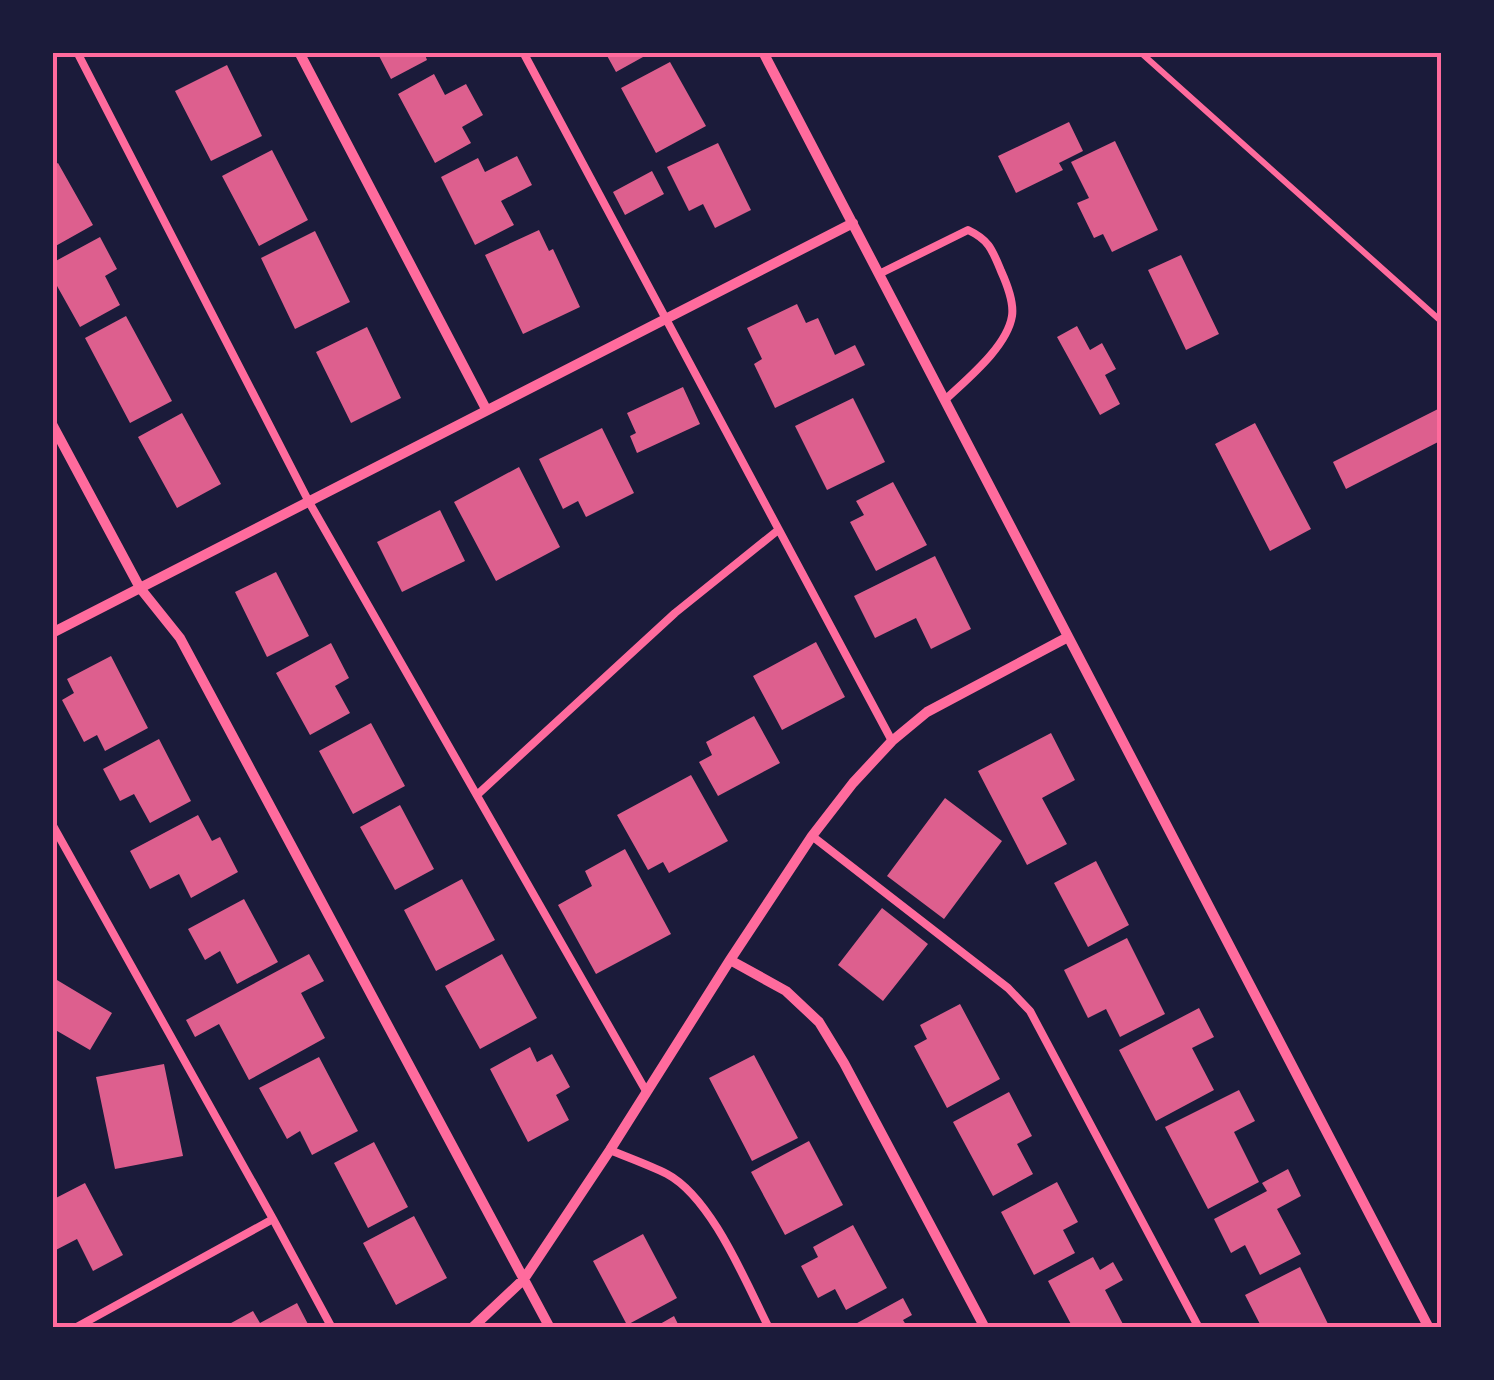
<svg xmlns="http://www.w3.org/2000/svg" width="1494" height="1380" font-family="'Golos Text',sans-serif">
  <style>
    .building { fill: #dd5f8e }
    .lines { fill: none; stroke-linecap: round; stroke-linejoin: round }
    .path { stroke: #ff6b9d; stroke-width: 6 }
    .service { stroke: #ff6b9d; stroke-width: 8 }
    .minor { stroke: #ff6b9d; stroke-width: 10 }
    .neatline { fill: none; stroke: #ff6b9d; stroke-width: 4 }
  </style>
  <rect width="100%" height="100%" fill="#1b1b3a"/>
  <path class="building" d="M 377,52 L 424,52 L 427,60 L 391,79 Z
    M 605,52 L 652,52 L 616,72 Z
    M 670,62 L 706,126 L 656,153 L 621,88 Z
    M 227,65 L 262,136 L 211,161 L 175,91 Z
    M 434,74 L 445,95 L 466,84 L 483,115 L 462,127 L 471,143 L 435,163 L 398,94 Z
    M 1069,122 L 1083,151 L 1059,163 L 1063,170 L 1016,193 L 998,156 Z
    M 1115,141 L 1158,230 L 1112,252 L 1103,234 L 1094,238 L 1077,203 L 1089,198 L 1071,162 Z
    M 718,143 L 751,210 L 715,228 L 703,204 L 689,211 L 667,167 Z
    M 272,150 L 308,220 L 259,246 L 222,176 Z
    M 517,156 L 532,185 L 501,201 L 514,225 L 475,245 L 441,177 L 478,158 L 485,172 Z
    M 58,163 L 93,225 L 52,248 L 52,166 Z
    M 652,171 L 664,194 L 625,215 L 613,192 Z
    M 539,230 L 549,251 L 553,249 L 580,307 L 523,334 L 485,255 Z
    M 315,231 L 350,302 L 295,329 L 261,258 Z
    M 100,237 L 117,269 L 105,276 L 120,305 L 80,327 L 52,277 L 52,263 Z
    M 1181,255 L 1219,334 L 1186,350 L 1148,270 Z
    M 797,304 L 806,323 L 818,318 L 835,355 L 855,345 L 865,365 L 775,408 L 754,364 L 762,359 L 747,328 Z
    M 126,316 L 172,401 L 130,423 L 85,338 Z
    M 1077,326 L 1090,350 L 1102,343 L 1116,369 L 1105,375 L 1120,404 L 1100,415 L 1057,337 Z
    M 367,327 L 401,398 L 351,423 L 316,352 Z
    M 683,387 L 700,424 L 637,453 L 630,436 L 636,433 L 627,413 Z
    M 853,398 L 885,462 L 827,490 L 795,426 Z
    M 1442,407 L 1442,440 L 1346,489 L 1333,462 Z
    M 182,413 L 221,484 L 177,508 L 138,437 Z
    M 1255,423 L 1311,529 L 1270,551 L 1215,444 Z
    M 602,428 L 634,493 L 586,517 L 578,501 L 563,509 L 539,459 Z
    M 519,467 L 560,547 L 496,581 L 454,502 Z
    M 893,482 L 927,545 L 876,571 L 850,522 L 864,515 L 856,501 Z
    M 440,510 L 465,561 L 402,592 L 377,542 Z
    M 935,556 L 971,629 L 931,649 L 916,618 L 875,638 L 854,596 Z
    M 276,572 L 309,636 L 267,657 L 235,592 Z
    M 816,642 L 845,697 L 782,730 L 753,676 Z
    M 331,643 L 349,678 L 335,686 L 350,713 L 310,735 L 276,673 Z
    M 111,656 L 148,728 L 105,751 L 97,735 L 84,742 L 62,700 L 74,693 L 67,679 Z
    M 754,716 L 780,763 L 718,796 L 699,762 L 712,755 L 706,742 Z
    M 371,723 L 405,786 L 353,814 L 319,751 Z
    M 1051,733 L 1075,780 L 1042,798 L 1067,844 L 1027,865 L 978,771 Z
    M 159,739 L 191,801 L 150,823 L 134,794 L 120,801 L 103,769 Z
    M 691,775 L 728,841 L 669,873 L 663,862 L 648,870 L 617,815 Z
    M 945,798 L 1002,841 L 944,919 L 887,876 Z
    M 400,805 L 434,869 L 395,890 L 360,827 Z
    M 198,815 L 212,841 L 220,837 L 238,872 L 191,898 L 179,874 L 150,889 L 130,851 Z
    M 625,849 L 671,934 L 596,974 L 558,905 L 592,886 L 585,871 Z
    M 1096,861 L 1129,925 L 1088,947 L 1054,883 Z
    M 462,879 L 495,940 L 436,971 L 404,910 Z
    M 244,899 L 278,962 L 237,984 L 220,951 L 205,960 L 188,929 Z
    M 882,908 L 928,944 L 883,1001 L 838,965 Z
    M 1127,938 L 1165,1014 L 1120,1037 L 1106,1009 L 1088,1018 L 1064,970 Z
    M 309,954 L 324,981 L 301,993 L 325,1038 L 249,1080 L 219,1024 L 195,1037 L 186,1020 Z
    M 502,954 L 537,1018 L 480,1049 L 445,986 Z
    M 52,977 L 112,1013 L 90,1050 L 52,1028 Z
    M 960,1004 L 1000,1079 L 947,1108 L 914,1046 L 927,1039 L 920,1025 Z
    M 1199,1008 L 1214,1037 L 1192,1048 L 1214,1090 L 1156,1121 L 1119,1050 Z
    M 530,1047 L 537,1062 L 552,1054 L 570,1087 L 556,1095 L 569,1120 L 528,1142 L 490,1069 Z
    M 754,1055 L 798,1138 L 752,1161 L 709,1078 Z
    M 319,1057 L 358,1131 L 312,1155 L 300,1131 L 287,1139 L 259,1088 Z
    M 164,1064 L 183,1156 L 115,1169 L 96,1077 Z
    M 1239,1090 L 1255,1121 L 1234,1132 L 1259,1182 L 1208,1209 L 1165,1127 Z
    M 1009,1092 L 1032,1136 L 1017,1144 L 1033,1174 L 993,1196 L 953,1122 Z
    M 809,1141 L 843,1205 L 785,1235 L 751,1172 Z
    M 374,1142 L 408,1207 L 368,1228 L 334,1163 Z
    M 1288,1169 L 1301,1196 L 1277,1209 L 1301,1254 L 1260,1275 L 1245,1245 L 1231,1253 L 1214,1219 L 1267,1191 L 1262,1183 Z
    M 1057,1182 L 1078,1222 L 1063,1230 L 1075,1253 L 1034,1275 L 1001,1212 Z
    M 85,1183 L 123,1255 L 93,1271 L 77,1239 L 52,1252 L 52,1200 Z
    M 414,1216 L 447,1278 L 396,1305 L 363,1243 Z
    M 853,1225 L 887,1288 L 846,1310 L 835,1289 L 818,1298 L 801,1266 L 818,1257 L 813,1247 Z
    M 643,1234 L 677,1298 L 627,1325 L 593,1261 Z
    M 1093,1257 L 1100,1270 L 1113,1262 L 1123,1280 L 1105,1290 L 1125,1328 L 1073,1328 L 1048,1281 Z
    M 1300,1267 L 1330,1328 L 1262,1328 L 1245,1295 Z
    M 903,1298 L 912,1315 L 903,1320 L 908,1328 L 848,1328 Z
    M 297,1303 L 310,1328 L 222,1328 L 253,1311 L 260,1323 Z
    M 674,1316 L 680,1328 L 653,1328 Z"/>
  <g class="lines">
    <path class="path" d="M 1140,52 L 1442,322"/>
    <path class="service" d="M 77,52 L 309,502 L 646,1091
      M 523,52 L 892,741
      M 879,274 L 968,230 C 989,240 992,249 1001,271 C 1006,282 1014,303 1012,316 C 1007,347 967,379 945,400
      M 477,795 L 675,613 L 777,531
      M 52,824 L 273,1219 L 332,1328
      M 812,836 L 1008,988 L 1030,1011 L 1199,1328
      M 610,1150 C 629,1158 649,1165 667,1174 C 712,1198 746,1283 769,1328
      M 75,1328 L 273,1219"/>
    <path class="minor" d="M 299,52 L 486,409
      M 763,52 L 1429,1328
      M 52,424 L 140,588 L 180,638 L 550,1328
      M 52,633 L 853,223
      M 730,960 L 786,991 L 819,1022 L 844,1063 L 985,1328
      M 472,1328 L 524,1279 L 610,1150 L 730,960 L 812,836 L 853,783 L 892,741 L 927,712 L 1068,637"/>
  </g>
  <rect width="1494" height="1380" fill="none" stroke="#1b1b3a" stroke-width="110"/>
  <rect x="55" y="55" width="1384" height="1270" class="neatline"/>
</svg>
